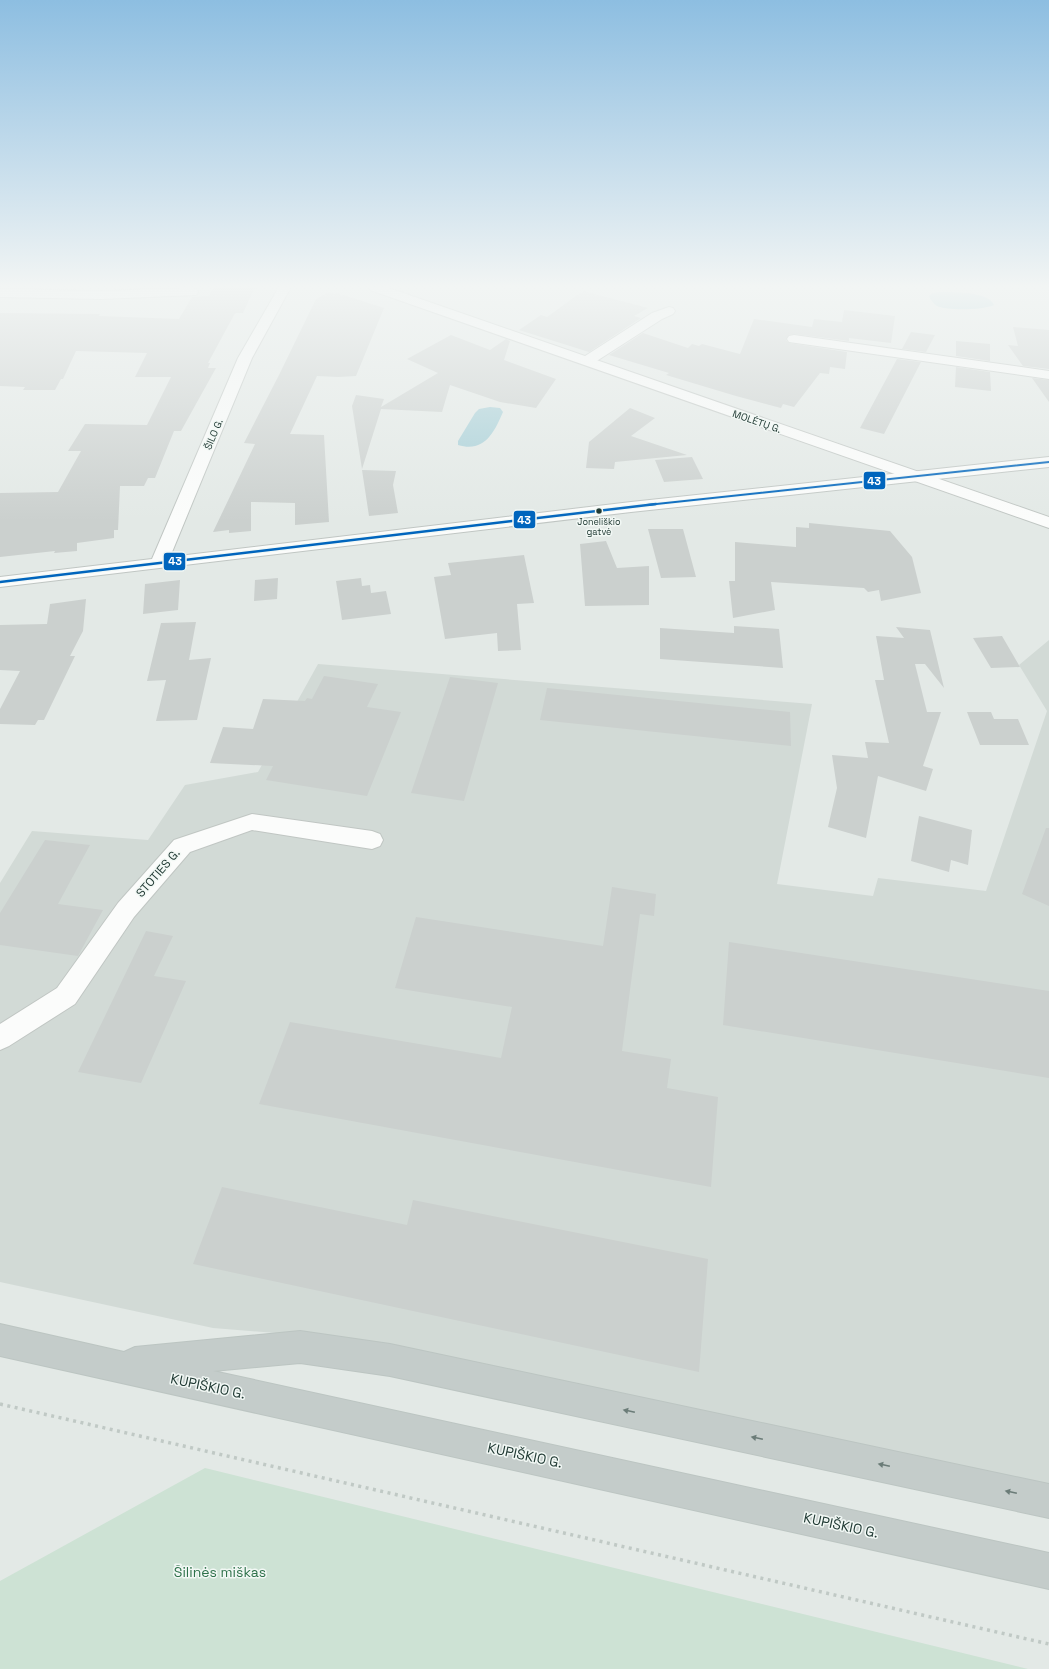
<svg xmlns="http://www.w3.org/2000/svg" width="1049" height="1669" font-family="'Space Grotesk',sans-serif">
  <style>
    .built { fill: #d2dad6 }
    .green { fill: #cde2d4 }
    .water { fill: #a5ced6 }
    .building { fill: #cbd0ce }
    .lines { fill: none; stroke-linecap: round; stroke-linejoin: round }
    .minor-casing { stroke: #c0c6c3; stroke-width: 2 }
    .tertiary-casing { stroke: #c0c6c3; stroke-width: 2 }
    .trunk-casing { stroke: #bcc5c2; stroke-width: 2 }
    .path { stroke: #c0c9c5; stroke-width: 3.5; stroke-dasharray: 3 4.5; stroke-linecap: butt }
    .minor { fill: #fbfcfb; fill-rule: evenodd }
    .tertiary { fill: #fbfcfb; fill-rule: evenodd }
    .trunk { fill: #c4ccca; fill-rule: evenodd }
    .bus-1-far1-casing { stroke: #f2f8f5; stroke-width: 4 }
    .bus-1-casing { stroke: #f2f8f5; stroke-width: 5 }
    .bus-1-far1 { stroke: #0065bd; stroke-width: 2 }
    .bus-1 { stroke: #0065bd; stroke-width: 2.5 }
    .oneway { fill: #6b7c78 }
    .bus-dot { fill: #223b35; stroke: #f2f8f5; stroke-width: 1.5 }
    .labels { text-anchor: middle; stroke-width: 3; stroke-linejoin: round; paint-order: stroke }
    .far-bus-label { font-size: 9px; fill: #223b35; stroke: #f2f8f5 }
    .far-street-label { font-size: 10px; fill: #223b35; stroke: #f2f8f5 }
    .street-label { font-size: 12px; fill: #223b35; stroke: #f2f8f5 }
    .near-street-label { font-size: 14px; fill: #223b35; stroke: #f2f8f5 }
    .near-park-label { font-size: 14px; fill: #2e714a; stroke: #f2f8f5 }
    .line-badge { stroke: #f2f8f5; stroke-width: 1.5 }
    .badge-label { font-size: 11px; text-anchor: middle; font-weight: bold; fill: #fff }
  </style>
  <rect width="100%" height="100%" fill="#e3e9e6"/>
  <path class="built" d="M 1049,640 L 1049,1484 L 365,1340 L 213,1328 L 0,1282 L 0,883 L 32,831 L 148,840 L 185,785 L 258,772 L 318,664 L 812,704 L 777,884 L 873,896 L 878,878 L 986,891 L 1047,711 L 1019,665 Z"/>
  <path class="green" d="M 205,1468 L 1028,1669 L 0,1669 L 0,1581 Z"/>
  <path class="water" d="M 939,292 C 952,292 988,291 994,305 C 984,310 947,311 937,306 C 933,303 931,301 929,296 L 932,293 Z
    M 490,407 L 500,408 L 503,412 C 494,433 484,453 458,445 L 458,441 L 475,413 L 479,409 Z"/>
  <path class="building" d="M 214,287 L 255,287 L 243,313 L 236,313 L 234,315 L 208,363 L 210,363 L 208,368 L 216,368 L 181,431 L 174,431 L 155,478 L 148,478 L 144,486 L 120,486 L 118,530 L 114,530 L 114,538 L 77,543 L 77,551 L 54,553 L 55,551 L 0,557 L 0,493 L 58,492 L 81,451 L 68,451 L 85,424 L 147,425 L 171,377 L 135,377 L 147,353 L 76,351 L 63,379 L 61,379 L 55,390 L 23,390 L 25,387 L 0,386 L 0,313 L 100,314 L 99,316 L 179,319 L 192,297 L 209,296 Z
    M 583,291 L 648,308 L 634,316 L 641,318 L 589,352 L 519,330 L 541,315 L 547,317 Z
    M 329,292 L 334,294 L 337,293 L 384,308 L 356,376 L 338,377 L 317,376 L 290,434 L 324,435 L 329,522 L 295,525 L 295,503 L 251,502 L 251,531 L 229,533 L 229,530 L 213,532 L 255,444 L 244,443 L 279,375 L 316,299 Z
    M 844,310 L 895,316 L 891,343 L 849,338 L 849,341 L 794,334 L 789,335 L 786,340 L 789,343 L 847,352 L 845,369 L 830,367 L 829,374 L 820,373 L 794,407 L 783,404 L 781,408 L 736,396 L 666,375 L 669,373 L 609,355 L 643,333 L 688,348 L 692,344 L 699,346 L 702,344 L 740,354 L 754,319 L 812,327 L 814,319 L 842,322 Z
    M 1013,327 L 1049,330 L 1049,369 L 1023,366 L 1008,345 L 1018,346 Z
    M 911,332 L 935,335 L 926,352 L 902,349 Z
    M 451,335 L 490,350 L 506,339 L 510,341 L 504,360 L 556,379 L 536,408 L 500,402 L 450,385 L 442,412 L 381,409 L 362,469 L 352,406 L 356,395 L 384,399 L 381,407 L 438,373 L 407,359 Z
    M 956,341 L 990,344 L 990,361 L 956,356 Z
    M 897,359 L 921,362 L 884,434 L 860,428 Z
    M 956,367 L 990,372 L 991,391 L 955,387 Z
    M 1032,378 L 1049,380 L 1049,402 Z
    M 630,408 L 655,418 L 631,436 L 687,455 L 615,462 L 614,469 L 586,468 L 589,442 Z
    M 692,457 L 703,479 L 664,482 L 655,460 Z
    M 362,470 L 396,471 L 393,485 L 398,513 L 369,516 Z
    M 809,523 L 890,531 L 912,557 L 921,593 L 881,601 L 879,590 L 868,592 L 864,588 L 771,582 L 775,610 L 733,618 L 729,581 L 735,581 L 735,542 L 796,547 L 796,527 L 809,528 Z
    M 648,529 L 683,529 L 696,577 L 661,578 Z
    M 606,541 L 617,568 L 649,566 L 649,605 L 585,606 L 580,544 Z
    M 524,555 L 534,603 L 517,604 L 521,650 L 498,651 L 497,633 L 445,639 L 434,577 L 451,575 L 448,563 Z
    M 278,578 L 277,599 L 254,601 L 255,580 Z
    M 361,578 L 362,586 L 370,585 L 371,593 L 386,591 L 391,614 L 342,620 L 336,581 Z
    M 180,580 L 178,610 L 143,614 L 145,584 Z
    M 86,599 L 83,631 L 70,656 L 75,656 L 44,720 L 38,720 L 35,725 L 0,724 L 0,709 L 20,671 L 0,670 L 0,625 L 47,624 L 50,604 Z
    M 196,622 L 189,660 L 211,658 L 197,720 L 156,721 L 166,680 L 147,681 L 161,623 Z
    M 734,626 L 779,629 L 783,668 L 660,659 L 660,628 L 734,633 Z
    M 896,627 L 930,630 L 944,688 L 925,664 L 915,664 L 927,712 L 941,712 L 923,766 L 933,769 L 926,791 L 878,776 L 866,838 L 828,827 L 837,788 L 832,755 L 868,758 L 865,742 L 889,743 L 875,680 L 884,680 L 876,636 L 904,638 Z
    M 1002,636 L 1020,667 L 991,668 L 973,638 Z
    M 324,676 L 378,684 L 367,707 L 401,712 L 367,796 L 266,780 L 273,766 L 210,763 L 223,727 L 253,729 L 263,699 L 305,701 L 307,698 L 312,699 Z
    M 450,677 L 498,683 L 464,801 L 411,793 Z
    M 547,688 L 790,712 L 791,746 L 540,720 Z
    M 967,712 L 991,712 L 994,719 L 1018,719 L 1029,745 L 980,745 Z
    M 919,816 L 972,830 L 968,865 L 951,860 L 949,872 L 911,861 Z
    M 1046,828 L 1049,828 L 1049,906 L 1022,894 Z
    M 45,840 L 90,845 L 58,904 L 103,910 L 78,956 L 0,945 L 0,913 Z
    M 612,887 L 656,894 L 654,916 L 640,914 L 622,1051 L 671,1059 L 667,1088 L 718,1097 L 711,1187 L 259,1104 L 290,1022 L 501,1058 L 512,1007 L 395,988 L 416,917 L 603,946 Z
    M 146,931 L 173,936 L 154,976 L 186,981 L 141,1083 L 78,1072 Z
    M 729,942 L 1049,991 L 1049,1078 L 723,1025 Z
    M 222,1187 L 407,1225 L 413,1200 L 708,1259 L 699,1372 L 193,1264 Z"/>
  <g class="lines">
    <g class="minor-casing">
      <path id="minor" d="M 279,287 L 291,287 L 252,358 L 170,557 L 631,502 L 1049,457 L 1049,467 L 631,512 L 0,587 L 0,577 L 152,559 L 238,358 Z
        M 192,288 L 196,289 L 198,292 L 196,295 L 101,299 L 0,297 L 0,289 L 101,291 Z
        M 669,307 L 673,308 L 675,311 L 673,314 L 662,319 L 592,364 L 582,364 L 580,361 L 582,358 L 652,313 Z
        M 794,335 L 1049,371 L 1049,379 L 789,342 L 787,339 L 789,336 Z
        M 252,814 L 372,831 L 380,834 L 383,840 L 380,846 L 372,849 L 252,830 L 190,852 L 134,917 L 75,1004 L 9,1046 L 0,1050 L 0,1024 L 57,988 L 118,903 L 174,840 Z"/>
    </g>
    <g class="tertiary-casing">
      <path id="tertiary" d="M 368,287 L 386,287 L 1049,517 L 1049,528 L 370,290 Z"/>
    </g>
    <g class="trunk-casing">
      <path id="trunk" d="M 0,1324 L 124,1352 L 135,1347 L 300,1331 L 390,1344 L 1049,1484 L 1049,1518 L 390,1376 L 300,1363 L 213,1371 L 1049,1553 L 1049,1589 L 0,1356 Z"/>
    </g>
    <path class="path" d="M 0,1404 L 1049,1644"/>
    <use href="#minor" class="minor"/>
    <use href="#tertiary" class="tertiary"/>
    <use href="#trunk" class="trunk"/>
    <g class="bus-1-far1-casing">
      <path id="bus-1-far1" d="M 647,505 L 1049,462"/>
    </g>
    <g class="bus-1-casing">
      <path id="bus-1" d="M 0,582 L 656,504"/>
    </g>
    <use href="#bus-1-far1" class="bus-1-far1"/>
    <use href="#bus-1" class="bus-1"/>
  </g>
  <defs><path id="oneway-solid" d="M-6-.8H1V-3.2L6.5 0L1 3.2V.8H-6Z"/></defs>
  <g class="oneway">
    <use href="#oneway-solid" transform="translate(629 1411) rotate(-168)"/>
    <use href="#oneway-solid" transform="translate(757 1438) rotate(-168)"/>
    <use href="#oneway-solid" transform="translate(884 1465) rotate(-168)"/>
    <use href="#oneway-solid" transform="translate(1011 1492) rotate(-168)"/>
  </g>
  <linearGradient id="sky" x2="0" y2="1"><stop stop-color="#8dbee1"/><stop offset="0.55" stop-color="#f2f5f4"/><stop offset="1" stop-color="#f2f5f4" stop-opacity="0"/></linearGradient>
  <rect width="1049" height="521" fill="url(#sky)"/>
  <circle class="bus-dot" cx="599" cy="511" r="3.5"/>
  <g class="labels">
    <g class="far-bus-label">
      <text x="599" y="525">Joneliškio<tspan x="599" dy="10">gatvė</tspan></text>
    </g>
    <g class="far-street-label">
      <text transform="translate(757 421) rotate(19)" y="4">MOLĖTŲ G.</text>
      <text transform="translate(213 434) rotate(-67)" y="4">ŠILO G.</text>
    </g>
    <g class="street-label">
      <text transform="translate(158 873) rotate(-49)" y="4">STOTIES G.</text>
    </g>
    <g class="near-street-label">
      <text transform="translate(208 1386) rotate(12)" y="5">KUPIŠKIO G.</text>
      <text transform="translate(525 1455) rotate(12)" y="5">KUPIŠKIO G.</text>
      <text transform="translate(841 1525) rotate(12)" y="5">KUPIŠKIO G.</text>
    </g>
    <g class="near-park-label">
      <text x="220" y="1577">Šilinės miškas</text>
    </g>
  </g>
  <g class="line-badge">
    <rect x="863" y="471" width="23" height="19" rx="4" fill="#0065bd"/>
    <rect x="513" y="510" width="23" height="19" rx="4" fill="#0065bd"/>
    <rect x="163" y="552" width="23" height="19" rx="4" fill="#0065bd"/>
  </g>
  <g class="badge-label">
    <text x="874" y="485">43</text>
    <text x="524" y="524">43</text>
    <text x="175" y="565">43</text>
  </g>
</svg>
